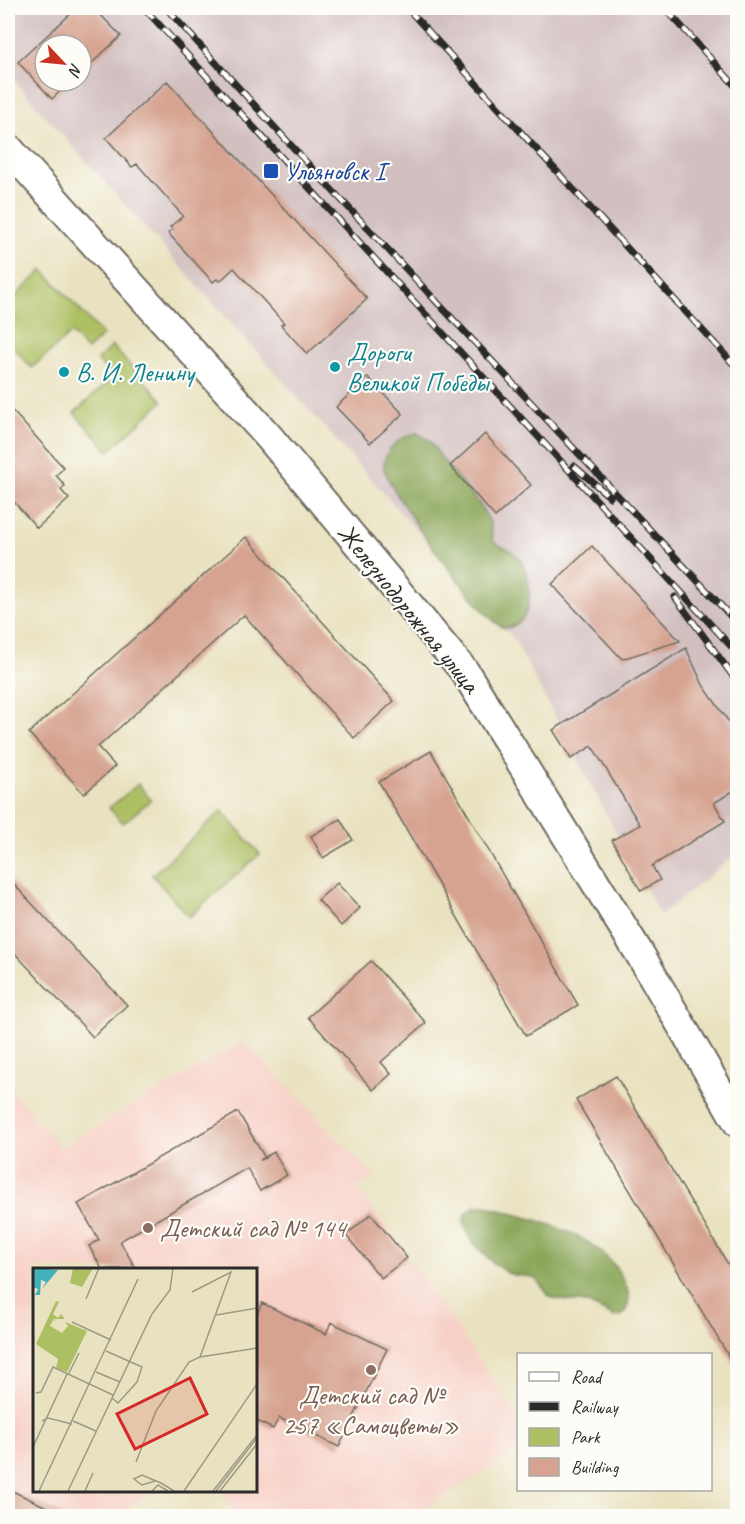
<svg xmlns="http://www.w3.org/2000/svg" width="745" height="1524" font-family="Caveat,sans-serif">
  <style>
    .built { fill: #f7d1c8 }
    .industrial { fill: #d2bfc0; fill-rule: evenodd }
    .green { fill: #adbf63; stroke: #6c7547; stroke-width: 1.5 }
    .forest { fill: #8aa659; stroke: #5a6842; stroke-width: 1.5 }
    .building { fill: #d6a390 }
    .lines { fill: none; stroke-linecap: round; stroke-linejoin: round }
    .minor-casing { stroke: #6e6b5f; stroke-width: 32 }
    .minor { stroke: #fff; stroke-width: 28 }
    .rail-casing { stroke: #2b2b2b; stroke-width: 7 }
    .rail { stroke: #fdfcf7; stroke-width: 4.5; stroke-dasharray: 14; stroke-linecap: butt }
    .transit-dot { fill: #1a4fb4; stroke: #fdfcf7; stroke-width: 2 }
    .culture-dot { fill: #0f9aa8; stroke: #fdfcf7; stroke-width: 2 }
    .education-dot { fill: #8d6e63; stroke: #fdfcf7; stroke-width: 2 }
    .labels { text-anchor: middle; stroke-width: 4.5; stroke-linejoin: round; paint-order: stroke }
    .transit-label { font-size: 26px; fill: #164399; stroke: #fdfcf7; text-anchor: start }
    .culture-label { font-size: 26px; fill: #0d838f; stroke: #fdfcf7; text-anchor: start }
    .street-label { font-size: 26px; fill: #2b2b2b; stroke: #fdfcf7 }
    .education-label { font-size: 26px; fill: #785e54; stroke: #fdfcf7; text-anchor: start }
    .inset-road { fill: none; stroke: #9d9984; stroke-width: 1.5 }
    .view { fill: #d62828; fill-opacity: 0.15; stroke: #d62828; stroke-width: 3 }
    .inset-edge { fill: none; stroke: #2b2b2b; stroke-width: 3 }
  </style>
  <rect width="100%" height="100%" fill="#fdfcf7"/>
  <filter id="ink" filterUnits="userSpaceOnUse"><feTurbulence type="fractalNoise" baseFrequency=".0167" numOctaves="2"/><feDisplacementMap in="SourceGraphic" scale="12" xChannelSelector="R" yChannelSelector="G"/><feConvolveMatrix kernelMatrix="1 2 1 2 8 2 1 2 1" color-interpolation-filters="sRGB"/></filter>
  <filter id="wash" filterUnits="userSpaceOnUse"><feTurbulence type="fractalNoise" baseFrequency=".008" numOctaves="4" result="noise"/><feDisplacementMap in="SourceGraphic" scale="24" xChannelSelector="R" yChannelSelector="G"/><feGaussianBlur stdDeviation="1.35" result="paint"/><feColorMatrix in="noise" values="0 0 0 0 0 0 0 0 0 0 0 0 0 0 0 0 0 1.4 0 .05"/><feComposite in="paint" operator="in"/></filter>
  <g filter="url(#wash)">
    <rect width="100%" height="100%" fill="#e9e2c0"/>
    <path class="built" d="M 244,1041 L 375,1177 L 358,1188 L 454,1322 L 518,1417 L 518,1451 L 411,1516 L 237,1516 L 221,1490 L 255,1490 L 255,1269 L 34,1269 L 34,1490 L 156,1490 L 113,1516 L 8,1516 L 8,1338 L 18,1331 L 8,1314 L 8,1087 L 60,1148 Z"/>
    <path class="industrial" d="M 8,8 L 737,8 L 737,853 L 660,916 L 514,639 L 8,74 ZM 45,45 L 81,45 L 81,81 L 45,81 Z"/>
    <path class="green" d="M 43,270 L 103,335 L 87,350 L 71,333 L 32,368 L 8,342 L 8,303 Z
      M 112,346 L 163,401 L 109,451 L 74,413 L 113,377 L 97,360 Z
      M 138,784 L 151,800 L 123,823 L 109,808 Z
      M 222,811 L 260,854 L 189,917 L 152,875 Z"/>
    <path class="forest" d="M 417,433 L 430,441 L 442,459 L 481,506 L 490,522 L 493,541 C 501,548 513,549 519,558 C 531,576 536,613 515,625 C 511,627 507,629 502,627 C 481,617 384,487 384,466 C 384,449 401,436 417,433 Z
      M 475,1206 L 486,1206 C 535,1221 599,1230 624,1281 C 630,1293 631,1303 623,1315 L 615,1317 L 586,1303 L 560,1300 L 550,1297 L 535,1278 C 526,1275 517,1277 508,1273 C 494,1266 463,1237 464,1220 C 465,1214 469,1210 475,1206 Z"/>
    <g id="blocks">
      <path class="building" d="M 77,8 L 94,8 L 121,36 L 81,73 L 81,45 L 45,45 L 45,81 L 71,81 L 52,99 L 18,62 Z
        M 167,81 L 367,299 L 307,354 L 281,325 L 284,323 L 234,268 L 220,281 L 217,279 L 213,282 L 168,233 L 173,229 L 170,227 L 183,216 L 137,164 L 132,167 L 106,138 Z
        M 368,377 L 403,414 L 370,443 L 336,407 Z
        M 8,406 L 64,468 L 56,475 L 65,486 L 61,490 L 69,499 L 37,528 L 8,495 Z
        M 485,434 L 531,485 L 495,517 L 450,466 Z
        M 246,537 L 394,701 L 354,738 L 244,615 L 98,747 L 115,766 L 84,794 L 29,733 Z
        M 592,546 L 680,641 L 622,659 L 559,592 L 552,584 Z
        M 686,648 L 703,685 L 738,735 L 738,788 L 714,803 L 725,821 L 652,866 L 660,880 L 641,891 L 612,840 L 640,825 L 592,746 L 571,759 L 553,730 Z
        M 431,751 L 578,1005 L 526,1036 L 379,782 Z
        M 340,819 L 353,840 L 323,858 L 311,836 Z
        M 8,878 L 127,1005 L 93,1037 L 8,946 Z
        M 337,883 L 360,908 L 341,926 L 318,900 Z
        M 371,961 L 426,1023 L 381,1062 L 391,1074 L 373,1090 L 308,1017 Z
        M 616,1076 L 738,1281 L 738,1372 L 576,1100 Z
        M 238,1112 L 265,1158 L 260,1160 L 274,1152 L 287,1175 L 260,1191 L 247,1168 L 120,1241 L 136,1269 L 102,1269 L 89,1246 L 99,1240 L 78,1204 Z
        M 371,1214 L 407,1258 L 381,1278 L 346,1235 Z
        M 262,1303 L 326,1334 L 331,1322 L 387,1349 L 339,1447 L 279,1418 L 273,1429 L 255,1420 L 255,1318 Z
        M 8,1489 L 66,1516 L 8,1516 Z"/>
    </g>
  </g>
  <g filter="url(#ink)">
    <use href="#blocks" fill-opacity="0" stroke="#6e6b5f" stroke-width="1.5"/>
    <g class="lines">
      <g class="minor-casing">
        <path id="minor" d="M 8,148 L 269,437 L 465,672 L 641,956 L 738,1123"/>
      </g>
      <use href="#minor" class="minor"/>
      <g class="rail-casing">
        <path id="rail" d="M 144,8 L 738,654
          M 166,8 L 320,177 L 738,624
          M 407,8 L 738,369
          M 665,8 L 738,89
          M 574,466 L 610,497
          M 675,597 L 738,683"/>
      </g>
      <use href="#rail" class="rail"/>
    </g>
  </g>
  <rect class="transit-dot" x="263" y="163" width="16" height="16" rx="3"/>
  <g class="culture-dot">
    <circle cx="335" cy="367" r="6"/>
    <circle cx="64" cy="372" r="6"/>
  </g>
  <g class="education-dot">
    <circle cx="148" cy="1228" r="6"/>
    <circle cx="371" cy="1370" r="6"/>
  </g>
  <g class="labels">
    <g class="transit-label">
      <text x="284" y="180">Ульяновск I</text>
    </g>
    <g class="culture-label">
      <text x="347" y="361">Дороги<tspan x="347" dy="30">Великой Победы</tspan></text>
      <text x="76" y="381">В. И. Ленину</text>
    </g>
    <g class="street-label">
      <text transform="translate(409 608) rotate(51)" y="9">Железнодорожная улица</text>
    </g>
    <g class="education-label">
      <text x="160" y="1237">Детский сад № 144</text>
      <text x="371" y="1404" text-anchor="middle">Детский сад №<tspan x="371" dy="30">257 «Самоцветы»</tspan></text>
    </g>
  </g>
  <g transform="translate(33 1268)">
    <rect width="224" height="224" fill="#e9e2c0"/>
    <path d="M 40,0 L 60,0 L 49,19 L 37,15 ZM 23,33 L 26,34 L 20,46 L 25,50 L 28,46 L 32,51 L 20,51 L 24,54 L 20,52 L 17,58 L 29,65 L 35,58 L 32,54 L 54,63 L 34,104 L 23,100 L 25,91 L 3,76 Z" fill="#adbf63"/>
    <path d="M 0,0 L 25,2 L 9,21 L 13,14 L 8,12 L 7,27 L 2,27 L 5,21 L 0,19 Z" fill="#43b3bb"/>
    <path class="inset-road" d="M 159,24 L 198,4 L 167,89M 53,31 L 66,0M 183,47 L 224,40M 39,54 L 78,72M 73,83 L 109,99 L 104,114 L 85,135 L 79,130M 63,104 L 87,114M 35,107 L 46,85M 3,125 L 8,124 L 20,99 L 80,127M 9,153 L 15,150 L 39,156M 40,153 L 63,163M 0,179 L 34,106M 103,194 L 123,143 L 156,94 L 167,89 L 224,80M 122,213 L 109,217 L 101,211 L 109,207 L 128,215 L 141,223M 6,223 L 105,11M 35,223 L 119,46 L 137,22 L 140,0M 52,223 L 60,205M 119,223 L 125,217 L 135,223M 151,223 L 224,116M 180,223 L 224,167M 183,223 L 224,170M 187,223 L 224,176"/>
    <path class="view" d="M 157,110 L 174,146 L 102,181 L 84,146 Z"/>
    <rect width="224" height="224" class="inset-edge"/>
  </g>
  <rect width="745" height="1524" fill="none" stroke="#fdfcf7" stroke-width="30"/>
  <rect x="517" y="1353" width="195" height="138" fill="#fdfcf7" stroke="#a9a8a5" stroke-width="1.5"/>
  <rect x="529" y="1372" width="30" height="9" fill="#ffffff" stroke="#a9a8a5" stroke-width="1.5"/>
  <text x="571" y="1383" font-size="18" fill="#2b2b2b">Road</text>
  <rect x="529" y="1402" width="30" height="9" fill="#2b2b2b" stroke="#a9a8a5" stroke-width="1.5"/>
  <text x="571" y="1413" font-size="18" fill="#2b2b2b">Railway</text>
  <rect x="529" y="1428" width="30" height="18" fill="#adbf63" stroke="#a9a8a5" stroke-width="1.5"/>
  <text x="571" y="1443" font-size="18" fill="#2b2b2b">Park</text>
  <rect x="529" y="1458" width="30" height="18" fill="#d6a390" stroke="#a9a8a5" stroke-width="1.5"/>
  <text x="571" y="1473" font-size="18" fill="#2b2b2b">Building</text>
  <g transform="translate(63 63) rotate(116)"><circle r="28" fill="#fdfcf7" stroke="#a9a8a5" stroke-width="1.5"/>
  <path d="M0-4.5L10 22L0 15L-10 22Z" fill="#c8321e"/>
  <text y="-9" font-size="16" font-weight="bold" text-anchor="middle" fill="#2b2b2b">N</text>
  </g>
</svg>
